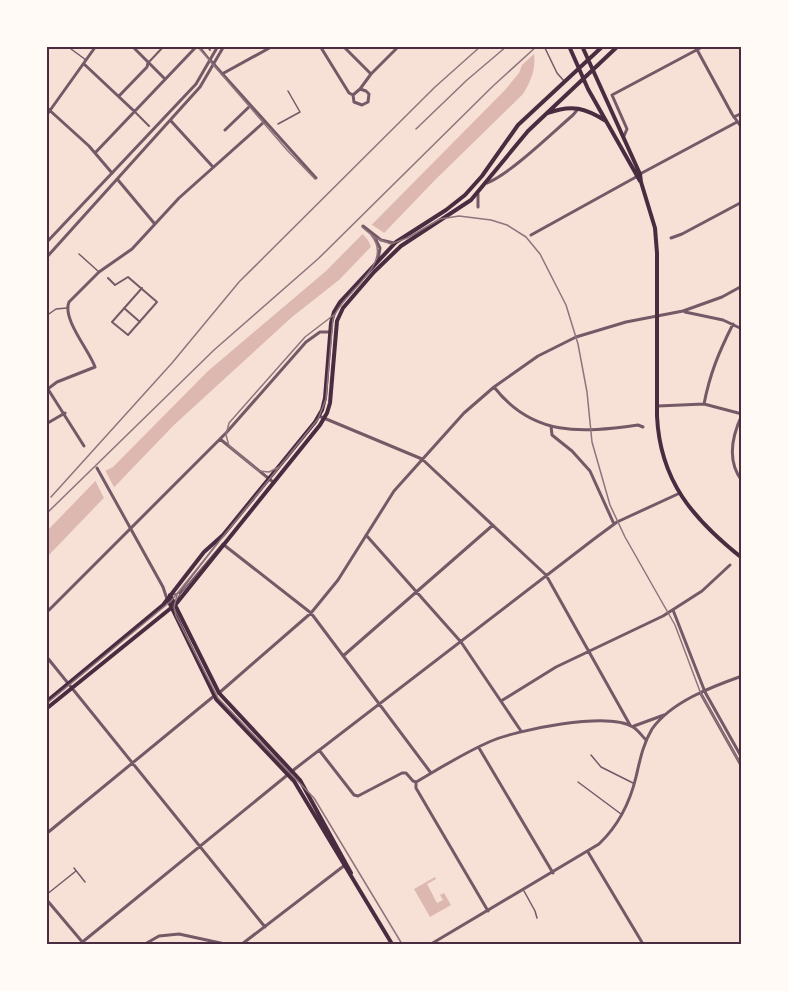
<svg xmlns="http://www.w3.org/2000/svg" width="788" height="991" font-family="Poppins,sans-serif">
  <style>
    .water { fill: #dcb8b0 }
    .pier { fill: #f7e1d7 }
    .lines { fill: none; stroke-linecap: round; stroke-linejoin: round }
    .service { stroke: #755966; stroke-width: 1.5 }
    .pedestrian { stroke: #755966; stroke-width: 2 }
    .minor { stroke: #755966; stroke-width: 3 }
    .tertiary { stroke: #755966; stroke-width: 3 }
    .secondary { stroke: #4a2c40; stroke-width: 4 }
    .tram { stroke: #8f747c; stroke-width: 1.5 }
    .rail { stroke: #8f747c; stroke-width: 1.5 }
    .neatline { fill: none; stroke: #4a2c40; stroke-width: 2 }
  </style>
  <rect width="100%" height="100%" fill="#f7e1d7"/>
  <path class="water" d="M 534,54 C 536,70 531,81 523,94 L 435,180 L 339,280 L 292,317 L 174,425 L 47,557 L 46,532 L 105,471 L 113,467 L 208,371 L 326,271 L 505,90 L 519,73 L 522,65 Z
    M 435,877 L 436,879 L 427,884 L 437,903 L 443,900 L 440,895 L 444,893 L 451,905 L 430,917 L 414,889 Z"/>
  <path class="pier" d="M 369,223 L 386,234 L 372,249 L 368,240 L 360,231 Z
    M 105,470 L 115,489 L 105,500 L 95,480 Z"/>
  <g class="lines">
    <path class="service" d="M 67,46 L 86,60
      M 544,46 L 557,73 L 564,81
      M 278,124 L 300,112 L 288,91
      M 79,254 L 99,272
      M 46,316 L 56,309 L 67,308
      M 172,595 L 179,593 L 219,541
      M 177,600 L 180,594 L 223,543
      M 591,755 L 601,767 L 633,783
      M 578,782 L 621,814
      M 74,868 L 85,882
      M 524,891 L 535,911 L 537,918
      M 46,895 L 76,871"/>
    <path class="pedestrian" d="M 199,46 L 210,60
      M 207,46 L 210,50
      M 148,63 L 164,46
      M 134,111 L 149,126
      M 108,278 L 115,285 L 128,277 L 157,302 L 128,335 L 112,322 L 142,288
      M 124,308 L 140,322"/>
    <path class="minor" d="M 132,46 L 165,79
      M 320,46 L 349,93 L 353,95 L 354,102 L 362,105 L 368,102 L 369,94 L 366,91 L 360,89
      M 343,46 L 371,74
      M 210,60 L 316,178
      M 84,64 L 134,111
      M 222,74 L 273,46
      M 353,95 L 360,89 L 371,74 L 399,46
      M 119,96 L 147,67 L 148,63
      M 46,107 L 89,146 L 112,173
      M 46,116 L 96,46
      M 734,117 L 742,113
      M 171,121 L 213,167
      M 225,130 L 250,106
      M 624,136 L 627,129 L 612,95 L 704,46
      M 95,153 L 195,48
      M 640,174 L 737,122
      M 118,180 L 154,223
      M 487,183 C 510,174 552,133 573,115 L 578,109
      M 478,194 L 478,207
      M 363,226 L 381,240 L 394,243
      M 531,235 L 636,177
      M 375,238 L 380,248 L 378,260
      M 671,238 L 682,234 L 742,202
      M 685,312 L 723,320 L 742,329
      M 494,387 C 533,437 581,433 638,425 L 643,427
      M 49,388 L 57,382 L 95,367 C 89,350 62,319 69,302 L 99,272 L 132,249 L 179,198 L 264,122
      M 704,404 C 710,373 719,352 733,324
      M 658,406 L 704,404 L 742,414
      M 742,415 C 732,436 726,460 742,481
      M 319,416 L 422,459 L 546,575 L 630,725
      M 46,424 L 65,413
      M 551,426 L 552,435 L 572,451 L 590,471 L 614,524
      M 220,439 L 273,482
      M 366,535 L 461,642 L 521,731
      M 224,545 L 311,613 L 431,773
      M 673,610 L 705,692 L 742,758
      M 46,613 L 226,433 L 306,342 L 320,332 L 331,332
      M 46,656 L 265,927
      M 343,656 L 493,525
      M 219,693 L 311,613 L 338,580 L 394,491 L 464,413 L 494,387 L 538,356 L 576,337 L 626,322 L 683,311 L 722,297 L 742,286
      M 701,694 L 742,767
      M 501,701 L 556,667 L 663,616 L 702,591 L 730,565
      M 634,726 L 664,715
      M 479,748 L 553,873
      M 319,750 L 354,795 L 358,796 L 402,773 L 406,773 L 413,781 L 416,782 C 440,768 464,753 489,742 C 515,730 608,711 633,727 C 638,730 642,736 646,740
      M 416,782 L 416,788 L 488,911
      M 46,834 L 214,696
      M 588,852 L 643,944
      M 46,899 L 84,944
      M 80,944 L 296,768 L 594,539 L 617,522 L 680,493
      M 145,944 L 159,936 L 179,934 L 225,944
      M 242,944 L 345,865"/>
    <path class="tertiary" d="M 695,46 L 732,114 L 742,128
      M 46,243 L 196,84 L 218,46
      M 46,258 L 200,87 L 224,46
      M 46,386 L 84,446
      M 97,468 L 163,587 L 167,599
      M 431,944 L 599,844 C 618,826 630,802 636,777 C 640,760 643,744 652,729 C 671,702 711,687 742,676"/>
    <path class="secondary" d="M 569,46 L 588,89 L 640,181
      M 582,46 L 640,174 L 641,182 L 655,228 L 657,253 L 657,416 C 660,481 693,519 742,558
      M 548,113 C 572,104 585,108 606,121
      M 170,595 L 219,693 L 300,780 L 351,873
      M 168,600 L 216,699 L 294,781 L 392,944
      M 46,702 L 163,605 L 204,552 L 223,535 L 315,422 L 322,410 L 325,398 L 331,323 L 334,312 L 340,302 L 396,242 L 446,210 L 465,195 L 482,176 L 518,125 L 603,46
      M 46,709 L 176,604 L 320,425 L 327,413 L 330,403 L 337,321 L 343,308 L 374,272 L 401,246 L 471,200 L 528,131 L 618,46"/>
    <path class="tram" d="M 197,46 L 287,150 L 315,179
      M 362,227 L 375,238 L 391,244 L 407,238 L 440,219 L 459,216 L 491,220 L 507,225 L 526,237 L 540,254 L 566,305 L 578,344 L 587,392 L 592,442 L 610,505 L 625,537 L 675,625 L 701,694 L 742,767
      M 279,467 L 269,472 L 259,471 L 229,446 L 226,435 L 229,423 L 305,337 L 335,314
      M 177,595 L 174,607 L 176,616 L 218,698 L 314,798 L 402,944
      M 46,704 L 171,601 L 318,419 L 326,399 L 333,319 C 342,292 396,264 371,235"/>
    <path class="rail" d="M 416,129 L 467,80 L 507,46
      M 51,497 L 172,363 L 239,282 L 435,87 L 481,46
      M 46,514 L 214,350 L 319,258 L 493,86 L 537,46"/>
  </g>
  <rect width="788" height="991" fill="none" stroke="#fffaf5" stroke-width="96"/>
  <rect x="48" y="48" width="692" height="895" class="neatline"/>
</svg>
